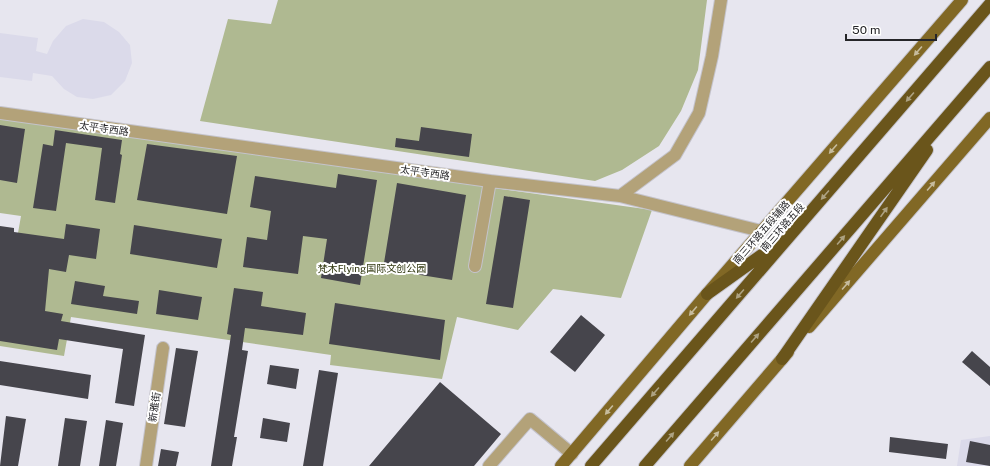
<svg xmlns="http://www.w3.org/2000/svg" width="990" height="466" font-family="'Public Sans','Noto Sans SC',sans-serif">
  <style>
    .built { fill: #dbdaea }
    .green { fill: #afb991 }
    .building { fill: #46454c }
    .lines { fill: none; stroke-linecap: round; stroke-linejoin: round }
    .minor-casing { stroke: #c4c3cb; stroke-width: 14 }
    .major-casing { stroke: #c4c3cb; stroke-width: 14 }
    .highway-casing { stroke: #c4c3cb; stroke-width: 14 }
    .minor { stroke: #b3a279; stroke-width: 12 }
    .major { stroke: #816825; stroke-width: 12 }
    .highway { stroke: #6a551b; stroke-width: 12 }
    .oneway { fill: #c6bb9d }
    .oneway2 { fill: #ada282 }
    .labels { text-anchor: middle; stroke-width: 4; stroke-linejoin: round; paint-order: stroke }
    .street-label { font-size: 10px; fill: #252528; stroke: #fff }
    .park-label { font-size: 10px; fill: #30370f; stroke: #fff }
  </style>
  <rect width="100%" height="100%" fill="#e7e6ef"/>
  <path class="built" d="M 83,19 L 104,22 L 119,32 L 130,45 L 132,63 L 125,81 L 111,95 L 93,99 L 77,97 L 64,89 L 52,76 L 33,73 L 32,81 L 0,77 L 0,33 L 38,38 L 36,51 L 47,54 L 53,41 L 66,26 Z
    M 990,436 L 990,466 L 957,466 L 961,440 Z"/>
  <path class="green" d="M 278,0 L 707,0 L 698,70 L 681,111 L 659,146 L 622,170 L 595,181 L 200,121 L 228,19 L 271,24 Z
    M 0,119 L 652,210 L 621,298 L 553,289 L 518,330 L 457,317 L 442,379 L 330,365 L 331,355 L 71,317 L 64,356 L 0,346 L 0,335 L 21,216 L 0,213 Z"/>
  <path class="building" d="M 0,125 L 25,129 L 17,183 L 0,180 Z
    M 421,127 L 472,134 L 469,157 L 395,147 L 396,138 L 419,141 Z
    M 55,130 L 122,140 L 120,154 L 122,155 L 115,203 L 95,200 L 102,148 L 66,143 L 56,211 L 33,208 L 43,144 L 53,146 Z
    M 147,144 L 237,156 L 227,214 L 137,200 Z
    M 338,174 L 377,180 L 360,285 L 321,278 L 327,239 L 303,236 L 298,274 L 243,267 L 247,237 L 267,240 L 271,211 L 250,207 L 255,176 L 336,188 Z
    M 397,183 L 466,195 L 452,280 L 383,269 Z
    M 504,196 L 530,200 L 513,308 L 486,304 Z
    M 66,224 L 100,229 L 96,259 L 69,255 L 66,272 L 49,269 L 45,311 L 63,314 L 61,321 L 145,335 L 134,406 L 115,403 L 123,349 L 59,339 L 57,350 L 0,341 L 0,226 L 14,228 L 14,232 L 64,239 Z
    M 134,225 L 222,239 L 217,268 L 130,254 Z
    M 75,281 L 105,286 L 103,296 L 139,301 L 137,314 L 71,304 Z
    M 234,288 L 263,292 L 261,306 L 306,313 L 303,335 L 245,328 L 242,350 L 248,351 L 234,437 L 237,437 L 232,466 L 211,466 L 231,335 L 227,334 Z
    M 159,290 L 202,297 L 198,320 L 156,314 Z
    M 335,303 L 445,320 L 440,360 L 329,344 Z
    M 581,315 L 605,335 L 575,372 L 550,352 Z
    M 176,348 L 198,351 L 185,427 L 164,424 Z
    M 972,351 L 990,367 L 990,386 L 962,362 Z
    M 0,361 L 91,375 L 88,399 L 0,385 Z
    M 270,365 L 299,369 L 296,389 L 267,384 Z
    M 319,370 L 338,373 L 323,466 L 303,466 Z
    M 440,382 L 501,434 L 474,466 L 369,466 Z
    M 6,416 L 26,419 L 18,466 L 0,466 Z
    M 65,418 L 87,421 L 80,466 L 58,466 Z
    M 263,418 L 290,423 L 287,442 L 260,438 Z
    M 106,420 L 123,423 L 116,466 L 99,466 Z
    M 890,437 L 948,444 L 946,459 L 889,452 Z
    M 970,441 L 990,445 L 990,466 L 966,462 Z
    M 161,449 L 179,452 L 176,466 L 158,466 Z"/>
  <g class="lines">
    <g class="minor-casing">
      <path id="minor" d="M 0,113 L 490,181 L 620,196 L 675,155 L 699,113 L 712,56 L 721,0
        M 620,196 L 761,231
        M 475,266 L 490,181
        M 146,466 L 163,348
        M 489,466 L 530,419 L 572,454"/>
    </g>
    <g class="major-casing">
      <path id="major" d="M 809,327 L 990,118
        M 561,466 L 707,294 L 962,0
        M 690,466 L 788,352"/>
    </g>
    <g class="highway-casing">
      <path id="highway" d="M 707,294 L 777,244
        M 782,359 L 927,150
        M 591,466 L 990,4
        M 645,466 L 990,67"/>
    </g>
    <use href="#minor" class="minor"/>
    <use href="#major" class="major"/>
    <use href="#highway" class="highway"/>
  </g>
  <defs><path id="oneway-solid" d="M-6-.8H1V-3.2L6.5 0L1 3.2V.8H-6Z"/></defs>
  <g class="oneway">
    <use href="#oneway-solid" transform="translate(918 51) rotate(131)"/>
    <use href="#oneway-solid" transform="translate(833 149) rotate(131)"/>
    <use href="#oneway-solid" transform="translate(931 186) rotate(-49)"/>
    <use href="#oneway-solid" transform="translate(846 285) rotate(-49)"/>
    <use href="#oneway-solid" transform="translate(693 311) rotate(130)"/>
    <use href="#oneway-solid" transform="translate(609 410) rotate(130)"/>
    <use href="#oneway-solid" transform="translate(715 436) rotate(-49)"/>
  </g>
  <g class="oneway2">
    <use href="#oneway-solid" transform="translate(910 97) rotate(131)"/>
    <use href="#oneway-solid" transform="translate(825 195) rotate(131)"/>
    <use href="#oneway-solid" transform="translate(884 212) rotate(-55)"/>
    <use href="#oneway-solid" transform="translate(841 240) rotate(-49)"/>
    <use href="#oneway-solid" transform="translate(740 294) rotate(131)"/>
    <use href="#oneway-solid" transform="translate(755 338) rotate(-49)"/>
    <use href="#oneway-solid" transform="translate(655 392) rotate(131)"/>
    <use href="#oneway-solid" transform="translate(670 437) rotate(-49)"/>
  </g>
  <g class="labels">
    <g class="street-label">
      <text transform="translate(104 128) rotate(8)" y="4">太平寺西路</text>
      <text transform="translate(425 172) rotate(8)" y="4">太平寺西路</text>
      <text transform="translate(782 227) rotate(-49)" y="4">南三环路五段</text>
      <text transform="translate(761 232) rotate(-49)" y="4">南三环路五段辅路</text>
      <text transform="translate(154 407) rotate(-82)" y="4">新雅街</text>
    </g>
    <g class="park-label">
      <text x="372" y="272">梵木Flying国际文创公园</text>
    </g>
  </g>
  <path d="M846 34v6h90v-6" fill="none" stroke="#252528" stroke-width="2"/>
  <text x="852" y="34" font-size="12" fill="#252528" stroke="#ffffff" stroke-width="3" paint-order="stroke">50 m</text>
</svg>
